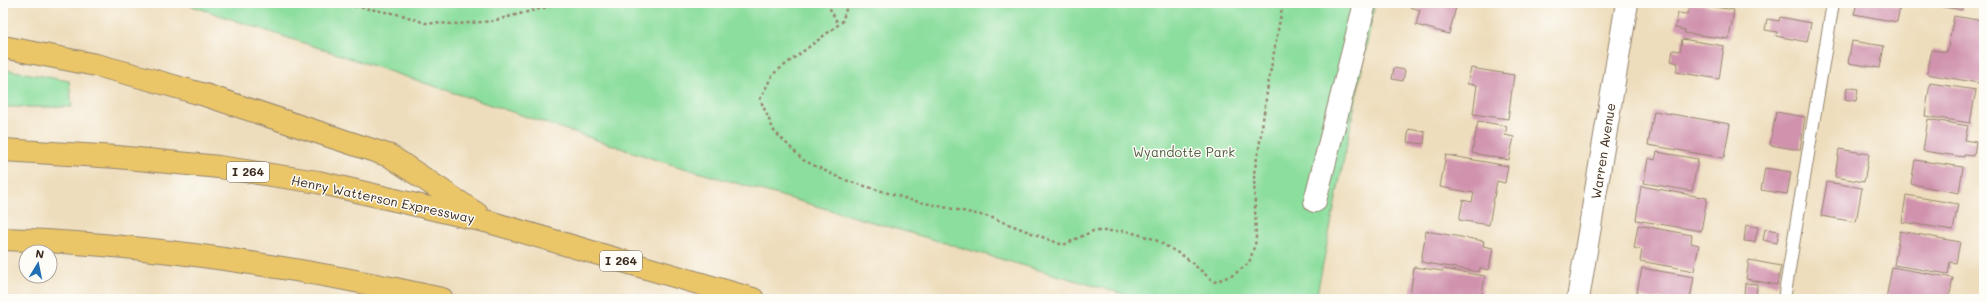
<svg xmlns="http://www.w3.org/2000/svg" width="1987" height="302" font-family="Mali,sans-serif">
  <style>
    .green { fill: #8cde9e; stroke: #64845e }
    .building { fill: #d092ad }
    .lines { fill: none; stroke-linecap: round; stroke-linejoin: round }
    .service-casing { stroke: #94846d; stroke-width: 14 }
    .minor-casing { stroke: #94846d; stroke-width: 24 }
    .motorway-casing { stroke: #94846d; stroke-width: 24 }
    .path { stroke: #94846d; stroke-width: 2.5; stroke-dasharray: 3 3; stroke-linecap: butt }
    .service { stroke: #fff; stroke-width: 12 }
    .minor { stroke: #fff; stroke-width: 22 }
    .motorway { stroke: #ebc669; stroke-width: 22 }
    .labels { text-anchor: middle; stroke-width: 3; stroke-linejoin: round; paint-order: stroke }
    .shield { fill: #fdfcf7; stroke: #75695f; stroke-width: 1 }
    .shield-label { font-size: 12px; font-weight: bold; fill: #3b2a1e }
    .street-label { font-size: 13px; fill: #3b2a1e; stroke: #fdfcf7 }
    .park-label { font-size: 13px; fill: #536044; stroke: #fdfcf7 }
  </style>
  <rect width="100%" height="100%" fill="#fdfcf7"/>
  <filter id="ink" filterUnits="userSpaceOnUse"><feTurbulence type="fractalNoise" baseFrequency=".025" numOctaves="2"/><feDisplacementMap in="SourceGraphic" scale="8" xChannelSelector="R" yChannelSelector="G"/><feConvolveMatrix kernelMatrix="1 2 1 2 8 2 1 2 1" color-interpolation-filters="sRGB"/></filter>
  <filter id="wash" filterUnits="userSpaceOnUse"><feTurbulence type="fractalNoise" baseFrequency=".012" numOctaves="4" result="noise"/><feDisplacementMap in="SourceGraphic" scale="16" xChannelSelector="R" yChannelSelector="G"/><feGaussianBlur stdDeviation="0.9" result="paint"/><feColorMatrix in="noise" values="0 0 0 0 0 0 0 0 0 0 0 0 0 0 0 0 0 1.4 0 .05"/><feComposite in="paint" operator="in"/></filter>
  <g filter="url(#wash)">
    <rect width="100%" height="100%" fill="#eeddbc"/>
    <path class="green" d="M 183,3 L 1375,3 L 1316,299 L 1140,299 L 663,162 Z
      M 3,69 L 69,81 L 72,107 L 3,107 Z"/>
    <g id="blocks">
      <path class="building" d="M 1411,3 L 1457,3 L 1449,34 L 1416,25 L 1420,10 L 1410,7 Z
        M 1689,3 L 1734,10 L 1729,39 L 1684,33 L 1685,30 L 1675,28 L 1678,13 L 1687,14 Z
        M 1857,3 L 1878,3 L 1900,7 L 1897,22 L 1854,14 Z
        M 1938,3 L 1963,3 L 1962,10 L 1938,6 Z
        M 1965,3 L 1984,3 L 1984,7 L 1965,4 Z
        M 1954,16 L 1983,21 L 1980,35 L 1984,35 L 1983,53 L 1984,53 L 1984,84 L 1927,74 L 1932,50 L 1947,52 Z
        M 1780,17 L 1811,23 L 1807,42 L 1776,36 L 1777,32 L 1765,30 L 1767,19 L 1779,21 Z
        M 1682,39 L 1724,46 L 1719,79 L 1676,72 L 1678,63 L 1671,61 L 1673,50 L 1680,51 Z
        M 1852,41 L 1884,46 L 1880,68 L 1848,63 Z
        M 1394,68 L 1405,70 L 1403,81 L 1392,79 Z
        M 1471,68 L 1514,75 L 1508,119 L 1473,114 L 1477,85 L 1467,84 Z
        M 1930,83 L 1976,90 L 1970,123 L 1925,116 Z
        M 1847,87 L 1858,89 L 1856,101 L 1845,99 Z
        M 1654,111 L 1730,124 L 1724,158 L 1648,145 Z
        M 1776,112 L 1805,117 L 1800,150 L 1770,145 Z
        M 1928,119 L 1968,126 L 1965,140 L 1976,142 L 1974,156 L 1964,155 L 1964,157 L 1923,151 Z
        M 1478,121 L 1507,126 L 1505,135 L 1514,137 L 1509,160 L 1472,153 Z
        M 1409,129 L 1425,132 L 1424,144 L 1407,142 Z
        M 1839,149 L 1869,154 L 1864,182 L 1835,177 Z
        M 1657,152 L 1698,159 L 1692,191 L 1644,183 L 1648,158 L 1655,160 Z
        M 1446,155 L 1508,166 L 1505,183 L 1497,181 L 1489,225 L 1459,220 L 1463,200 L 1472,202 L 1474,193 L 1440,187 Z
        M 1915,160 L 1963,167 L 1959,193 L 1911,184 Z
        M 1765,168 L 1791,172 L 1787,194 L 1761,190 Z
        M 1827,182 L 1862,188 L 1856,222 L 1821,216 Z
        M 1641,186 L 1707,198 L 1701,231 L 1636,220 Z
        M 1906,195 L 1958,204 L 1953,230 L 1902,222 Z
        M 1638,225 L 1692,235 L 1691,243 L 1699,245 L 1694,271 L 1640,261 L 1642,250 L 1634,248 Z
        M 1746,225 L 1758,227 L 1755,242 L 1744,241 Z
        M 1765,229 L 1779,231 L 1777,243 L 1763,240 Z
        M 1426,231 L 1484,241 L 1483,246 L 1493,248 L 1489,270 L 1480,268 L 1479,272 L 1421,262 Z
        M 1900,231 L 1960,242 L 1956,263 L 1950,262 L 1948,274 L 1894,265 Z
        M 1749,260 L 1781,266 L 1777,285 L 1746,279 Z
        M 1414,267 L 1443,271 L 1444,269 L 1485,276 L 1481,299 L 1410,297 Z
        M 1892,267 L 1953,278 L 1949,299 L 1886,299 Z
        M 1642,268 L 1694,277 L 1690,299 L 1652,299 L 1636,296 Z
        M 1745,283 L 1757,284 L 1756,296 L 1744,294 Z"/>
    </g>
  </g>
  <g filter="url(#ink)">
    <use href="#blocks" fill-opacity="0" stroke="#94846d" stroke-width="1"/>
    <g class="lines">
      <g class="service-casing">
        <path id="service" d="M 1784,299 L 1833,3"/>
      </g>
      <g class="minor-casing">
        <path id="minor" d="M 1315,201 L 1365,3
          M 1578,299 L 1627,3"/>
      </g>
      <g class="motorway-casing">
        <path id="motorway" d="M 3,47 L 96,65 L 145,78 L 205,95 L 390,156 L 477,214
          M 3,150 L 117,157 L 219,167 L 318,182 L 489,222 L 753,299
          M 3,239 C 150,244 298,267 442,299"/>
      </g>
      <path class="path" d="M 337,3 L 402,15 L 425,23 L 459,24 L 492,21 L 563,3
        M 827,3 L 838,24
        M 848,3 L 842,22 L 773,74 L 760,99 L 774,131 L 803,160 L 842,179 L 911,200 L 990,217 L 1063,245 L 1093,231 L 1126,231 L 1154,239 L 1185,257 L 1214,282 L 1233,275 L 1249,263 L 1256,241 L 1254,173 L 1259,148 L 1268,85 L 1283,3"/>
      <use href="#service" class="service"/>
      <use href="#minor" class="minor"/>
      <use href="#motorway" class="motorway"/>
    </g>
  </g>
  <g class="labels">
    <g class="shield">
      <rect x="227" y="162" width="42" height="20" rx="3"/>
      <rect x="600" y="251" width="42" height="20" rx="3"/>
    </g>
    <g class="shield-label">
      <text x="248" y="176">I 264</text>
      <text x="621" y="265">I 264</text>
    </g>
    <g class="street-label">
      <text transform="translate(1603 151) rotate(-81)" y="5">Warren Avenue</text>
      <text transform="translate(383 199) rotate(12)" y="5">Henry Watterson Expressway</text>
    </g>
    <g class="park-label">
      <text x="1184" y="157">Wyandotte Park</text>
    </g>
  </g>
  <rect width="1987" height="302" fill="none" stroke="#fdfcf7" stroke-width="16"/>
  <g transform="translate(38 264) rotate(10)"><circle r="19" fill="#fdfcf7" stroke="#afa8a0"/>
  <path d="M0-3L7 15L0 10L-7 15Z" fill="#1f6fb2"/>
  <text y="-6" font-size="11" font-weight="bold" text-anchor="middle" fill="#3b2a1e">N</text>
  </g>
</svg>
